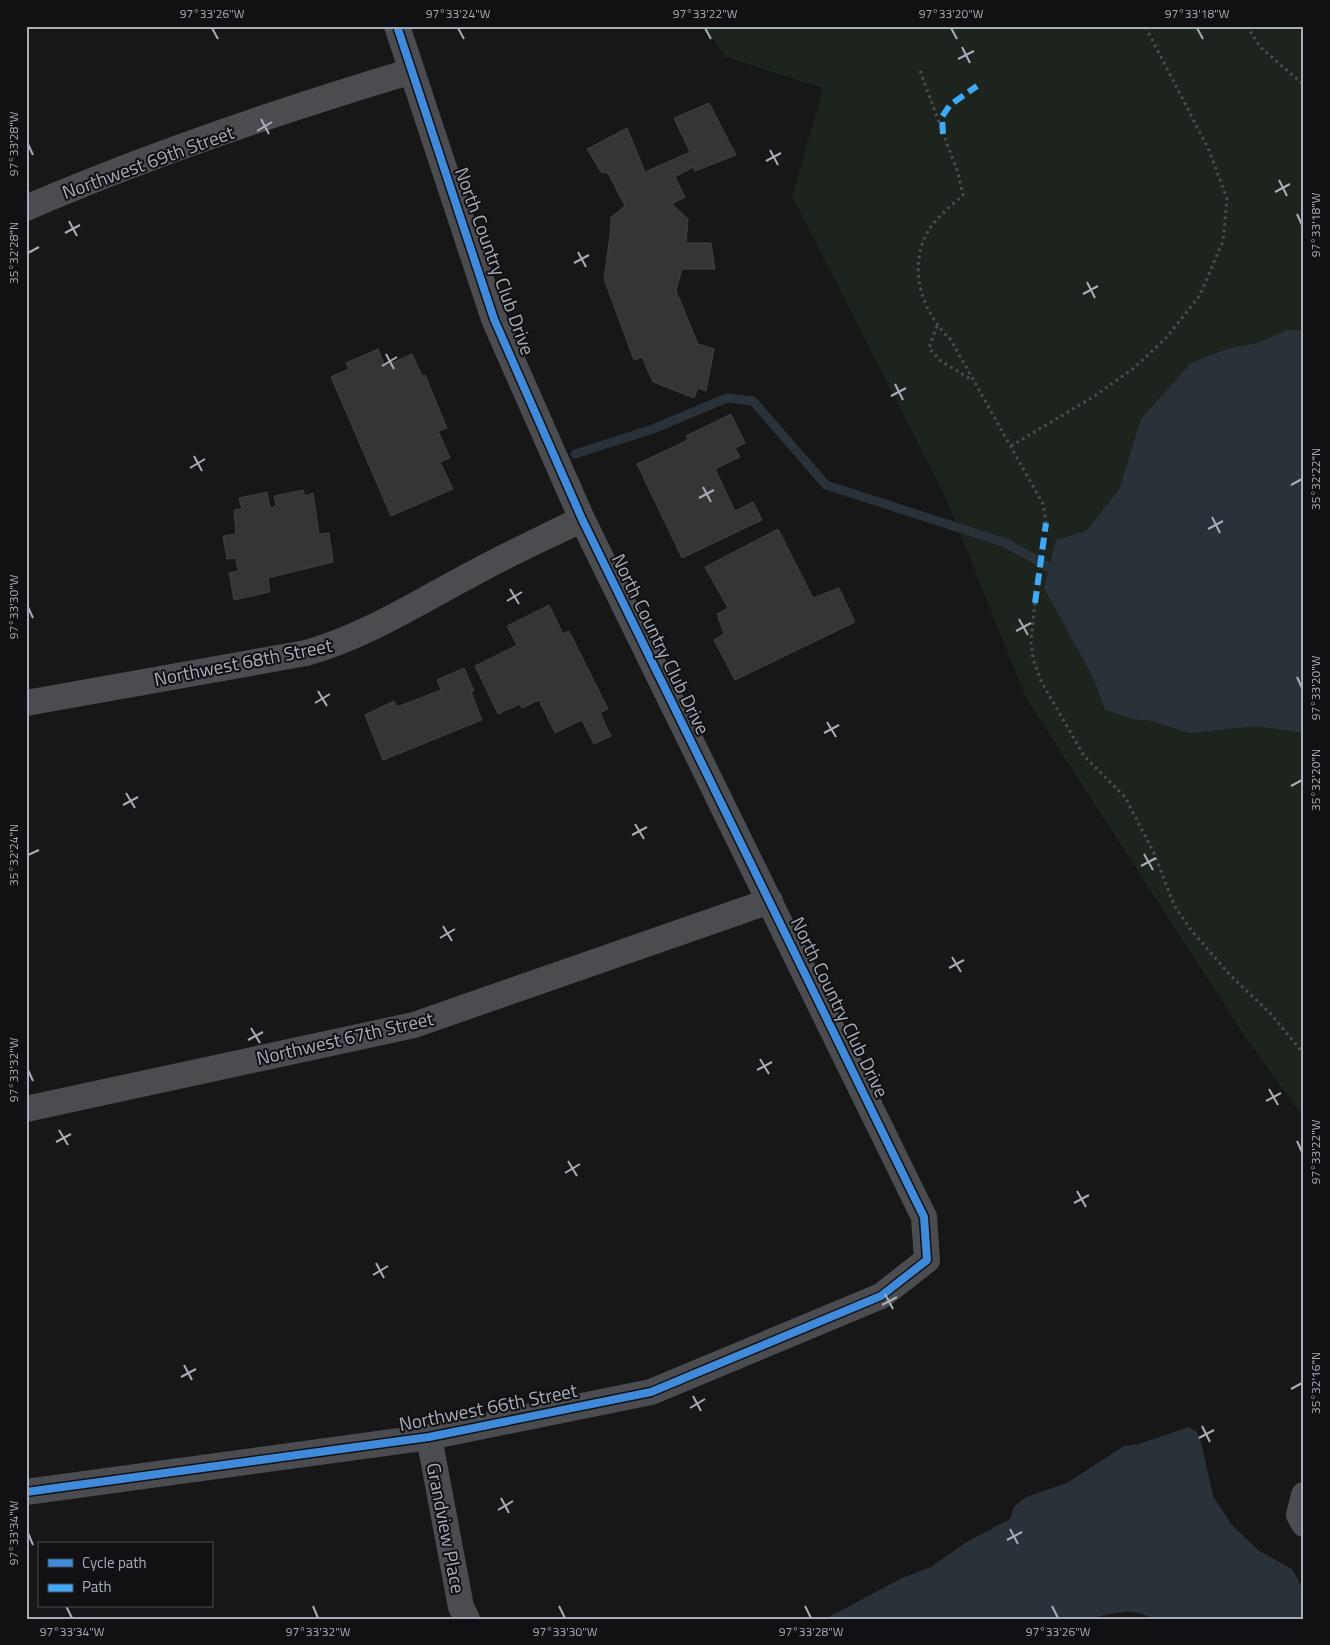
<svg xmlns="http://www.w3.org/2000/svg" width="1330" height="1645" font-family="'Titillium Web',sans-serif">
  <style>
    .green { fill: #1d241e }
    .water { fill: #2a3239 }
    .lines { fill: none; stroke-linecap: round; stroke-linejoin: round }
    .stream { stroke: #2a3239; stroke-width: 9 }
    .building { fill: #353536; stroke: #3f4043 }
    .path { stroke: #4d4e52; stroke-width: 3; stroke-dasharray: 2.5 4; stroke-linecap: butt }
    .minor { stroke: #4b4c50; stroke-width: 26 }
    .quiet { stroke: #3fa9f5; stroke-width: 6; stroke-dasharray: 12 6; stroke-linecap: butt }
    .cycleway-casing { stroke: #111113; stroke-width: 11 }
    .cycleway { stroke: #408adc; stroke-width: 8 }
    .ticks { fill: none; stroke: #a8adb8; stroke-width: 2 }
    .labels { text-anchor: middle; stroke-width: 4; stroke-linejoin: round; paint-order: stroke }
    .street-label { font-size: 19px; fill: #a8adb8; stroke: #111113 }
    .neatline { fill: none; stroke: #a8adb8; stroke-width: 2 }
    .ticks-label { font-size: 12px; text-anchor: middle; fill: #a8adb8 }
  </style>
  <rect width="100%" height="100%" fill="#171717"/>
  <path class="green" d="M 703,26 L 1304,26 L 1304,1118 L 1244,1035 L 1026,698 L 947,500 L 792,196 L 823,88 L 726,57 Z"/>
  <path class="water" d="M 1287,330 L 1304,330 L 1304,733 L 1257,726 L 1189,733 L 1153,721 L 1133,719 L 1105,710 L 1094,679 L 1044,588 L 1056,540 L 1086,531 L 1119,490 L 1141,419 L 1191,363 L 1227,349 L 1258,343 Z
    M 1189,1427 L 1197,1432 L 1201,1442 L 1213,1496 L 1231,1524 L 1258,1550 L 1292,1569 L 1304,1591 L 1304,1619 L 1152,1619 C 1134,1606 1111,1614 1091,1618 L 825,1619 L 902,1578 L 931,1567 L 965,1543 L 1010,1519 L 1014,1507 L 1026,1497 L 1067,1483 L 1124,1446 L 1139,1444 Z"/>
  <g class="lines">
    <path class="stream" d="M 575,454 L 653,429 L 727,398 L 753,401 L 826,485 L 1006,543 L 1059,573"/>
  </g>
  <path class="building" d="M 709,103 L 736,155 L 695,171 L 693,167 L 675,177 L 685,197 L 672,204 L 688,219 L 686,243 L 711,243 L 715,269 L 682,269 L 676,291 L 698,344 L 714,349 L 706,391 L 698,388 L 694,398 L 653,382 L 642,357 L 634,360 L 604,279 L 610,236 L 611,217 L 625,206 L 608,173 L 601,172 L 587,149 L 627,128 L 645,172 L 690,152 L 674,118 Z
    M 378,349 L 385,366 L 412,354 L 422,376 L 425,375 L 447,428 L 438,431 L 450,458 L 440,462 L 453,489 L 391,516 L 331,377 L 349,369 L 346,363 Z
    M 731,414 L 745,443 L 735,448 L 740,457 L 715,469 L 735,511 L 753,502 L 762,520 L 682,558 L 637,464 L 688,440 L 686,436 Z
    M 303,490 L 305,496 L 313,493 L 319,534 L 329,533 L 333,562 L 268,578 L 270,592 L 234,600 L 229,573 L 238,571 L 236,558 L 227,559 L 223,536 L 236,534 L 234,510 L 242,509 L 239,498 L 267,492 L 270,508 L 276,506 L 274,496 Z
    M 778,529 L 813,598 L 839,588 L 855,622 L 735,680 L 714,640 L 724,634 L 717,614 L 728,608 L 705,567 Z
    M 549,605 L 563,634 L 569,631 L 608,709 L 600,713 L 611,736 L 594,744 L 582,720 L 555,733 L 539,700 L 522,708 L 520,704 L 498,714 L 475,666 L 517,645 L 507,626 Z
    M 464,668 L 474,691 L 471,692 L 482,720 L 383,760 L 365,715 L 394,701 L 397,707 L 441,690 L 437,680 Z"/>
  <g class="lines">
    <path class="path" d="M 1247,26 L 1260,47 L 1304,85
      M 920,71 L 958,173 L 963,195 C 951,206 937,217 928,231 C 907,269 922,312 951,340 L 1043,504 L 1046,523
      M 937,326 L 929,348 L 941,361 L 972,380
      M 1011,446 L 1093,397 L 1134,368 L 1167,337 L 1200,295 L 1223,241 L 1227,199 L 1209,150 L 1145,26
      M 1035,603 L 1031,641 L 1033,659 L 1041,681 L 1084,756 L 1125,797 L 1154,853 L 1174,905 L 1191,930 L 1230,975 L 1270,1013 L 1304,1054"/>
    <path class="minor" d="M 26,208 C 151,154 282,110 412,71
      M 26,703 L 306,653 C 366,636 415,604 470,575 C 506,555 544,538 582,519
      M 26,1109 L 414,1025 L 770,901
      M 429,1437 L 461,1607 L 467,1619
      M 26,1492 L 429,1437 L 651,1392 L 881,1296 L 927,1260 L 924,1217 L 582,519 L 494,319 L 397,26
      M 1304,1495 L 1299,1515 L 1304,1524"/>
    <path class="quiet" d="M 943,134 L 942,117 L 950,105 L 977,86
      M 1035,603 L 1046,523"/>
    <g class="cycleway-casing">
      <path id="cycleway" d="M 26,1492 L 429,1437 L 651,1392 L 881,1296 L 927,1260 L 924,1217 L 582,519 L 494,319 L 397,26"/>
    </g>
    <use href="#cycleway" class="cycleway"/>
  </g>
  <path class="ticks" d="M 212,28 L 218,39M 458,28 L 464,39M 705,28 L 711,39M 951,28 L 957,39M 1197,28 L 1203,39M 962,47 L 970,63M 958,59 L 974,51M 261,119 L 269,134M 257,131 L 272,122M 28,144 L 33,155M 770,150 L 778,165M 766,161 L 781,153M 1279,180 L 1287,196M 1275,192 L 1290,184M 1297,214 L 1302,225M 69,221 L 77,236M 65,233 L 80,225M 578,252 L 586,267M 28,253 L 39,247M 574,263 L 589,255M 1087,282 L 1095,298M 1083,294 L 1098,286M 386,354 L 394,369M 382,366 L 397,357M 895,384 L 903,400M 891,396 L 906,388M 194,456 L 202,471M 190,468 L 205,459M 1291,485 L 1302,479M 703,487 L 711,502M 699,498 L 714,490M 1212,517 L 1220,533M 1208,529 L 1223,521M 510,589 L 519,604M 507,601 L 522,592M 28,607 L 33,618M 1019,619 L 1028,635M 1016,631 L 1031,623M 1297,677 L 1302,688M 318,691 L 327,706M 315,703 L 330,694M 827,722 L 836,737M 824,733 L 839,725M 1291,786 L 1302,780M 126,793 L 135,808M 123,805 L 138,797M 635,824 L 644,839M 632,835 L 647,827M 1144,854 L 1153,870M 28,855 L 39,850M 1141,866 L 1156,858M 443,926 L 452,941M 440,938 L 455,929M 952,957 L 961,972M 949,968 L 964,960M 251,1028 L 260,1043M 248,1040 L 263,1032M 760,1059 L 769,1074M 28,1070 L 33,1081M 757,1070 L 772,1062M 1269,1089 L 1278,1105M 1266,1101 L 1281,1093M 59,1130 L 68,1145M 1297,1141 L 1302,1152M 56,1142 L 71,1134M 568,1161 L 577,1176M 565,1173 L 580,1164M 1077,1191 L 1086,1207M 1074,1203 L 1089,1195M 376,1263 L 384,1278M 373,1275 L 388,1266M 885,1294 L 893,1309M 882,1305 L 897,1297M 184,1365 L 192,1380M 181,1377 L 196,1369M 1291,1389 L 1302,1383M 693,1396 L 701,1411M 690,1408 L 705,1399M 1202,1426 L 1210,1442M 1199,1438 L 1214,1430M 501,1498 L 509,1513M 498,1510 L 513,1501M 1010,1529 L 1018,1544M 28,1533 L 33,1545M 1007,1540 L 1022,1532M 66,1606 L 72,1618M 313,1606 L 318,1618M 559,1606 L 565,1618M 805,1606 L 811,1618M 1052,1606 L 1058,1618"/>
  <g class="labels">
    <g class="street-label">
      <text transform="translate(148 162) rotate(-20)" y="7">Northwest 69th Street</text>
      <text transform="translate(495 261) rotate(70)" y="7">North Country Club Drive</text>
      <text transform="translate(661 644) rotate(64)" y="7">North Country Club Drive</text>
      <text transform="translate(243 662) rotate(-11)" y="7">Northwest 68th Street</text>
      <text transform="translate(840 1007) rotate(64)" y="7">North Country Club Drive</text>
      <text transform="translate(345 1038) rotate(-13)" y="7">Northwest 67th Street</text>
      <text transform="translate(488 1407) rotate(-11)" y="7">Northwest 66th Street</text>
      <text transform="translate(446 1528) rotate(79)" y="7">Grandview Place</text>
    </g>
  </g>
  <rect width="1330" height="1645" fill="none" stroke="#111113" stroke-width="55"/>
  <rect x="38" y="1542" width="175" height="65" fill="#111113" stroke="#4d4f55"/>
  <rect x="48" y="1559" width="25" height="8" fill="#408adc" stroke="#4d4f55"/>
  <text x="82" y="1568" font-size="15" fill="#a8adb8">Cycle path</text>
  <rect x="48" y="1584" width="25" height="8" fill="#3fa9f5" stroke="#4d4f55"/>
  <text x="82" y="1592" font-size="15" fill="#a8adb8">Path</text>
  <rect x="28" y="28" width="1274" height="1590" class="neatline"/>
  <g class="ticks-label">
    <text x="212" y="18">97°33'26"W</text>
    <text x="458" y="18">97°33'24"W</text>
    <text x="705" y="18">97°33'22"W</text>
    <text x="951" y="18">97°33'20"W</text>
    <text x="1197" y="18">97°33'18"W</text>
    <text transform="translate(14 144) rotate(-90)" y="4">97°33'28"W</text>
    <text transform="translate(1316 225) rotate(-90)" y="4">97°33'18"W</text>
    <text transform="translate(14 253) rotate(-90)" y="4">35°32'28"N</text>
    <text transform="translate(1316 479) rotate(-90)" y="4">35°32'22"N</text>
    <text transform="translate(14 607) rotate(-90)" y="4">97°33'30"W</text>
    <text transform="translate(1316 688) rotate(-90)" y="4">97°33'20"W</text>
    <text transform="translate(1316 780) rotate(-90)" y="4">35°32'20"N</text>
    <text transform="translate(14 855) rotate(-90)" y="4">35°32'24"N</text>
    <text transform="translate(14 1070) rotate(-90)" y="4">97°33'32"W</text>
    <text transform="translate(1316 1152) rotate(-90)" y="4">97°33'22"W</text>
    <text transform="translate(1316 1383) rotate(-90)" y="4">35°32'16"N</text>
    <text transform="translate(14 1533) rotate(-90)" y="4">97°33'34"W</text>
    <text x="72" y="1636">97°33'34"W</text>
    <text x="318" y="1636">97°33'32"W</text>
    <text x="565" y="1636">97°33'30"W</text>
    <text x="811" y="1636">97°33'28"W</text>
    <text x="1058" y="1636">97°33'26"W</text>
  </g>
</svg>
